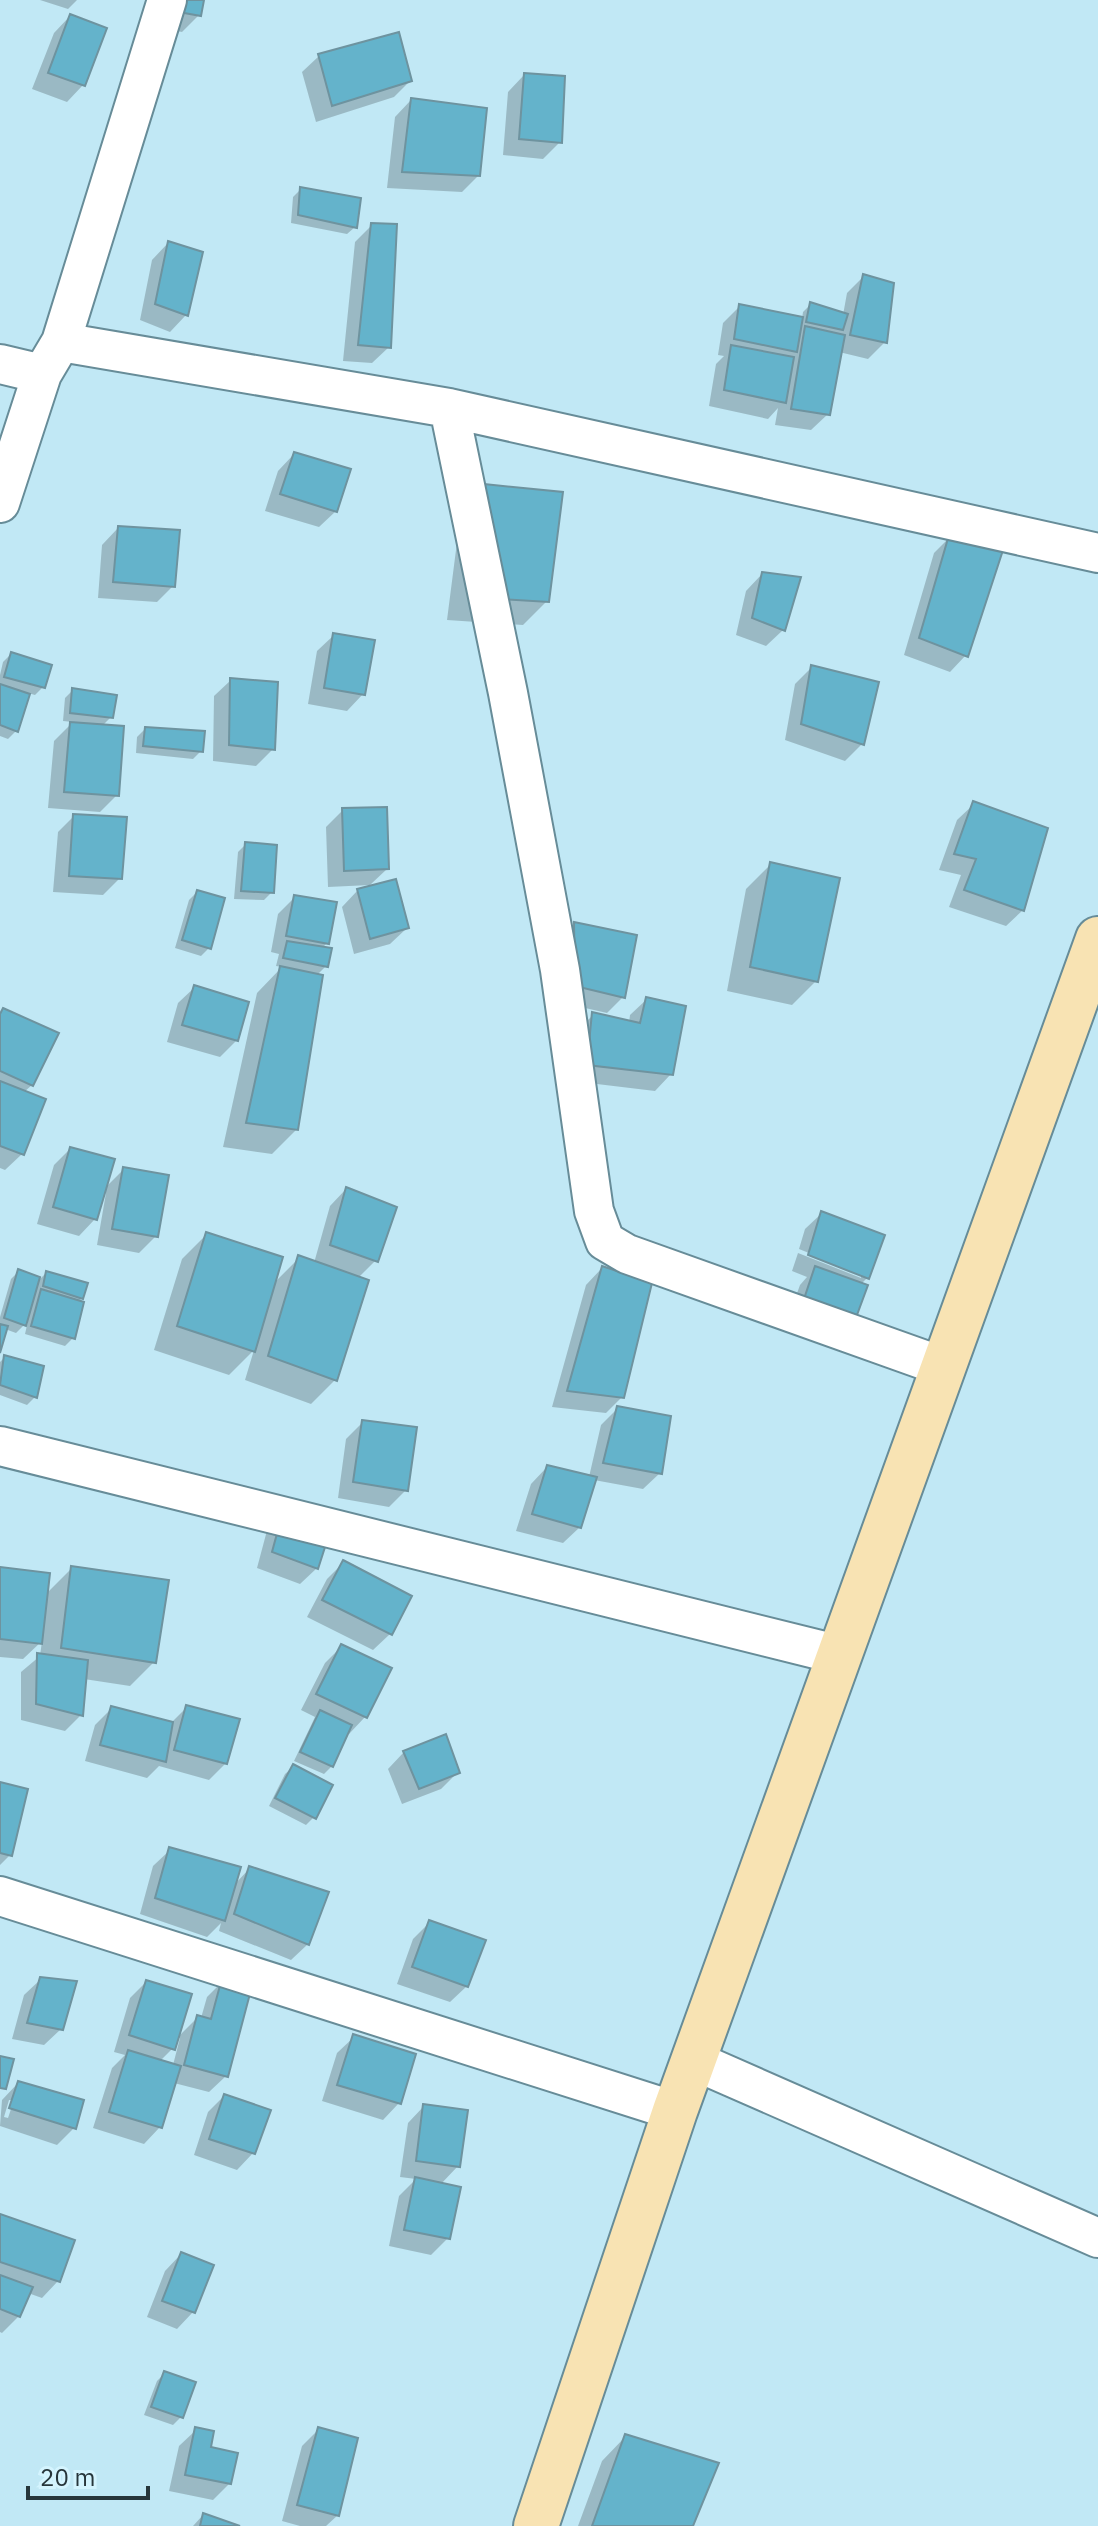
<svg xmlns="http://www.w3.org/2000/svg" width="1098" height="2526" font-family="'IBM Plex Sans',sans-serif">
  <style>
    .shadow { fill: #0003; fill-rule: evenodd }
    .building { fill: #64b3cb; stroke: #6e939f; stroke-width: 2 }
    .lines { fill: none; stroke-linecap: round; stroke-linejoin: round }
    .street-casing { stroke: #678c98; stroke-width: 42 }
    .secondary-casing { stroke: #678c98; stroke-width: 48 }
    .street { stroke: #fff; stroke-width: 38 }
    .secondary { stroke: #f8e3b3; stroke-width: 44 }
  </style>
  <rect width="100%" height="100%" fill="#c1e8f5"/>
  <path class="shadow" d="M 40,0 L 77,0 L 68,9 Z
    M 202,0 L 199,15 L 182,32 L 158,27 Z
    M 70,16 L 83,85 L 67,102 L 32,89 L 54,33 Z
    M 319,56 L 410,81 L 394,97 L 316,122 L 302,72 Z
    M 524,75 L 560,142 L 543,159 L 503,155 L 508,92 Z
    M 411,100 L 479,175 L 462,192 L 387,188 L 395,117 Z
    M 301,189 L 355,227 L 347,234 L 291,223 L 293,197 Z
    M 372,225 L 389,347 L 372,363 L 343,361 L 355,242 Z
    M 168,243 L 201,253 L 186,315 L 170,332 L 140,320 L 152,260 Z
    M 864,276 L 885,342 L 868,359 L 839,352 L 828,414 L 811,430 L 775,425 L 778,408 L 768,419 L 709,406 L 716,364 L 724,356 L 718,355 L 723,323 L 740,306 L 802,319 L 803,312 L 811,304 L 843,315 L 847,293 Z
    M 294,454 L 336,511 L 319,527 L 265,511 L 278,471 Z
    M 461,511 L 547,601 L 523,625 L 447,620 Z
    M 118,528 L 173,586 L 157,602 L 98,598 L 102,545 Z
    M 950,537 L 966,655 L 950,672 L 904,655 L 934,553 Z
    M 762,574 L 783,630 L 766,646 L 736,635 L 746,591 Z
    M 334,635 L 363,694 L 347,711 L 308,704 L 317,651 Z
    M 11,654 L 43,687 L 35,695 L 28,693 L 16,731 L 8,739 L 0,736 L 0,675 L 3,662 Z
    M 812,667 L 862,744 L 845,761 L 785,740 L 795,684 Z
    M 231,680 L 273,749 L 256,766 L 213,761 L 214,696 Z
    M 73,690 L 111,717 L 101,727 L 117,795 L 100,812 L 48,808 L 54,741 L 73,722 L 63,721 L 65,698 Z
    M 145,729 L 201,751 L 193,759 L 136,753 L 137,737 Z
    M 974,804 L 1023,910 L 1006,926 L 949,907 L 961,875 L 939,870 L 957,820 Z
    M 343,810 L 387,869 L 370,885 L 328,887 L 326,827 Z
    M 74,816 L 120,878 L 103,895 L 53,892 L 58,832 Z
    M 246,844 L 272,892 L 264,900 L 234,899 L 238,852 Z
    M 771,864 L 816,981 L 792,1005 L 727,991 L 746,889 Z
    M 358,890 L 407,928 L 390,944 L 354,954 L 342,907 Z
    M 197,892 L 209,948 L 201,956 L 175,948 L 189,900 Z
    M 295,897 L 327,943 L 322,948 L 326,966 L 317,975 L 297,1129 L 272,1154 L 223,1147 L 257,993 L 282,967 L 276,966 L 279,954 L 271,952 L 278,914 Z
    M 575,924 L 623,997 L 607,1013 L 559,1002 L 558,940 Z
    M 195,987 L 237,1040 L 220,1057 L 167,1042 L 178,1003 Z
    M 647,999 L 671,1074 L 655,1091 L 572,1081 L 577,1031 L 593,1015 L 629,1023 L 630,1015 Z
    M 3,1010 L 32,1085 L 24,1092 L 22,1154 L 5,1170 L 0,1168 L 0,1014 Z
    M 70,1149 L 104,1189 L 124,1169 L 156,1236 L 139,1253 L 97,1245 L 106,1193 L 103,1192 L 95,1219 L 79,1236 L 37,1224 L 54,1165 Z
    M 346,1189 L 376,1260 L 358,1278 L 335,1380 L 311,1404 L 245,1380 L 254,1350 L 229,1375 L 154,1350 L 182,1259 L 206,1235 L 273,1284 L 299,1258 L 314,1263 L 330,1206 Z
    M 822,1213 L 867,1278 L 861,1284 L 787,1321 L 800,1285 L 807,1277 L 792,1271 L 798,1253 L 861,1278 L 861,1274 L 799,1249 L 805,1229 Z
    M 602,1268 L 622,1397 L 606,1413 L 552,1407 L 586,1285 Z
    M 19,1271 L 40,1279 L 46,1273 L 82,1298 L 78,1302 L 73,1338 L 65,1346 L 25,1334 L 28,1321 L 16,1333 L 5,1329 L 0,1347 L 0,1317 L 11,1279 Z
    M 5,1357 L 35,1397 L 27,1405 L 0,1395 L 0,1362 Z
    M 617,1409 L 660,1473 L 643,1489 L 594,1480 L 580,1527 L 563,1543 L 516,1531 L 531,1484 L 547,1467 L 589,1477 L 601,1425 Z
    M 363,1422 L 406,1490 L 389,1507 L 338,1498 L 346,1439 Z
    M 269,1523 L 317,1568 L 300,1584 L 257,1568 Z
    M 343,1563 L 390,1634 L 373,1650 L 307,1617 L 327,1579 Z
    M 72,1568 L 154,1662 L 130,1686 L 84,1679 L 81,1715 L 65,1731 L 21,1720 L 21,1672 L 40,1656 L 42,1641 L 23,1659 L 0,1657 L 0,1569 L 46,1594 Z
    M 342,1646 L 365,1717 L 349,1734 L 347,1732 L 332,1766 L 324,1774 L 294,1761 L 315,1717 L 301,1710 L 325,1663 Z
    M 187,1707 L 226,1763 L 209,1780 L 159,1766 L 147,1778 L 85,1761 L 95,1725 L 112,1708 L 171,1723 Z
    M 404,1752 L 457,1773 L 441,1789 L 402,1804 L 388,1769 Z
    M 293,1767 L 314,1817 L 306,1825 L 269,1806 L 285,1774 Z
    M 0,1784 L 10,1855 L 0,1865 Z
    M 170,1850 L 234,1885 L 250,1868 L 308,1944 L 291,1960 L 219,1931 L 221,1923 L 207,1937 L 140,1914 L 153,1866 Z
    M 430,1922 L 467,1986 L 450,2002 L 397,1984 L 413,1939 Z
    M 41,1979 L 61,2029 L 44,2045 L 12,2039 L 24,1995 Z
    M 223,1981 L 226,2076 L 209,2092 L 174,2083 L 160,2127 L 144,2144 L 93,2128 L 112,2068 L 125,2055 L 114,2052 L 130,1998 L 146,1982 L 173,2048 L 160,2061 L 173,2065 L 180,2038 L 178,2037 L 198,2017 L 201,2018 L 207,1997 Z
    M 354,2037 L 399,2103 L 383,2120 L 322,2101 L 337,2053 Z
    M 18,2083 L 74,2128 L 57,2145 L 0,2126 L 2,2100 ZM 9,2100 L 14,2100 L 8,2118 L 4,2117 Z
    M 224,2096 L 253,2153 L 237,2170 L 194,2155 L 208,2112 Z
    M 424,2106 L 458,2166 L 440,2185 L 448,2238 L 431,2255 L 389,2246 L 399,2196 L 416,2179 L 400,2177 L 408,2123 Z
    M 0,2216 L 58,2281 L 42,2298 L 28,2293 L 19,2316 L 2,2333 L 0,2332 Z
    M 181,2254 L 193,2312 L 177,2329 L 147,2317 L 165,2271 Z
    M 165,2373 L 181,2417 L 173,2425 L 144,2415 L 157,2381 Z
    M 196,2430 L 230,2483 L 213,2500 L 169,2491 L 179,2446 Z
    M 318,2430 L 338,2515 L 326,2526 L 300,2526 L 282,2521 L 302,2446 Z
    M 626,2436 L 691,2526 L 578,2526 L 602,2461 Z
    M 203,2515 L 234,2526 L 193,2526 Z"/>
  <path class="building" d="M 176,0 L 204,0 L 201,16 L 173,11 Z
    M 70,14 L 107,28 L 85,86 L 48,73 Z
    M 399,32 L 412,81 L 332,106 L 318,54 Z
    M 524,73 L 565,76 L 562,143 L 519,139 Z
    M 411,98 L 487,108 L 480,176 L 402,172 Z
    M 300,187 L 361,198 L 357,228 L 298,215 Z
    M 371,223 L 397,224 L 391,348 L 358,345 Z
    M 168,241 L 203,252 L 188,316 L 155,304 Z
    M 863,274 L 894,283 L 887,343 L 850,335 Z
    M 810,302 L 848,314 L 843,330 L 806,322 Z
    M 739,304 L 803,317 L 797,352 L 734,339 Z
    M 805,326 L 845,335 L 830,415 L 791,409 Z
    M 731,345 L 794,357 L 786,403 L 724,390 Z
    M 294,452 L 351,469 L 337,512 L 280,494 Z
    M 484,484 L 563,492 L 549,602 L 470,597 Z
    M 118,526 L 180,530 L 175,587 L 113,582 Z
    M 949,535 L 1004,547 L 968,657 L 919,638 Z
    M 762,572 L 801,577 L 785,631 L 752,618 Z
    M 333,633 L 375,640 L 365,695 L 324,688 Z
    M 11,652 L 52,665 L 45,688 L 4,677 Z
    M 811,665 L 879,682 L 864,745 L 801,724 Z
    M 230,678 L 278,682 L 275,750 L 229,745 Z
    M 0,684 L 30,694 L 18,732 L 0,725 Z
    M 72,688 L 117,695 L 113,718 L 70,713 Z
    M 70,722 L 124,726 L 119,796 L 64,792 Z
    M 145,727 L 205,731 L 203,752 L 143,746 Z
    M 973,801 L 1048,828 L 1024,911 L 964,890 L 976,859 L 954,854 Z
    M 387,807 L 389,869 L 344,871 L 342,808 Z
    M 73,814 L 127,817 L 122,879 L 69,876 Z
    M 245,842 L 277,845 L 274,893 L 241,891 Z
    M 770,862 L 840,878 L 818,982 L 750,967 Z
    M 396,879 L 409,928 L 370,939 L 357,889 Z
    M 197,890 L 225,898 L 211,949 L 182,940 Z
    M 294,895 L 337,902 L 329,944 L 286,936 Z
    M 574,922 L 637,935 L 625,998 L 575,986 Z
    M 287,941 L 332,948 L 328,967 L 283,958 Z
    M 280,966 L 323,975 L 298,1130 L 246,1123 Z
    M 194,985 L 249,1002 L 238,1041 L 182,1025 Z
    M 646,997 L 686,1006 L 673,1075 L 587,1065 L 592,1012 L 640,1023 Z
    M 3,1008 L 59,1033 L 33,1086 L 0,1071 L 0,1014 Z
    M 0,1081 L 46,1099 L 24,1155 L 0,1146 Z
    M 70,1147 L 115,1159 L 97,1220 L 53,1207 Z
    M 123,1167 L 169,1175 L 158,1237 L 112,1229 Z
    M 346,1187 L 397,1207 L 378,1262 L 330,1245 Z
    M 821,1211 L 885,1235 L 869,1279 L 808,1255 Z
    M 206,1232 L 283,1257 L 255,1352 L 177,1326 Z
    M 298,1255 L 369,1280 L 337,1381 L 268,1356 Z
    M 602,1266 L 652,1283 L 624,1398 L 567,1391 Z
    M 815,1266 L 868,1285 L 854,1323 L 802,1305 Z
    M 18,1269 L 40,1277 L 26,1326 L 4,1318 Z
    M 46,1271 L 88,1283 L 83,1299 L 43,1286 Z
    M 41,1289 L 84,1302 L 75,1339 L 31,1326 Z
    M 0,1324 L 8,1326 L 0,1353 Z
    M 4,1355 L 44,1366 L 37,1398 L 0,1385 Z
    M 617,1406 L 671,1416 L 662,1474 L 603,1463 Z
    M 362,1420 L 417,1427 L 408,1491 L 353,1482 Z
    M 547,1465 L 597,1477 L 581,1528 L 532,1514 Z
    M 285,1504 L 334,1519 L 318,1569 L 272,1552 Z
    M 343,1560 L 412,1596 L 392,1635 L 322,1600 Z
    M 71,1566 L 169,1580 L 156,1663 L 61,1648 Z
    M 0,1567 L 50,1573 L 42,1644 L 0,1639 Z
    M 341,1644 L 392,1668 L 367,1718 L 316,1694 Z
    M 37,1653 L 88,1660 L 83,1716 L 36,1704 Z
    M 186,1705 L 240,1719 L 227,1764 L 174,1750 Z
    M 111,1706 L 173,1722 L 166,1762 L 100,1745 Z
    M 320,1710 L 352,1725 L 333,1767 L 300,1752 Z
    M 446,1734 L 460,1773 L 419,1789 L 403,1751 Z
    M 293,1764 L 333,1785 L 316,1819 L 275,1798 Z
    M 0,1782 L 28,1789 L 12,1856 L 0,1853 Z
    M 169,1847 L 241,1867 L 225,1921 L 155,1898 Z
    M 249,1866 L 329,1892 L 309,1945 L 234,1914 Z
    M 429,1920 L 486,1940 L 468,1987 L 412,1967 Z
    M 40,1977 L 77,1981 L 63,2030 L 27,2023 Z
    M 222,1978 L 252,1986 L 228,2077 L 184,2065 L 197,2015 L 211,2019 Z
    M 146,1980 L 192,1994 L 175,2050 L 129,2035 Z
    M 353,2034 L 416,2054 L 401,2104 L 337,2085 Z
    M 128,2050 L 181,2066 L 162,2128 L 109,2112 Z
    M 0,2056 L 14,2059 L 6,2089 L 0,2088 Z
    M 18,2081 L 84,2100 L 76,2129 L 9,2108 Z
    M 224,2094 L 271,2110 L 255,2154 L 209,2139 Z
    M 423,2104 L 468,2110 L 460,2167 L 416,2161 Z
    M 415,2177 L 461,2187 L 450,2239 L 404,2230 Z
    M 0,2214 L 75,2240 L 60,2282 L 0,2262 Z
    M 181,2252 L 214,2265 L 195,2313 L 162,2301 Z
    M 0,2275 L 33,2287 L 20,2317 L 0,2309 Z
    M 164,2371 L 196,2382 L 183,2418 L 151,2407 Z
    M 195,2427 L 214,2431 L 211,2447 L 238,2453 L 231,2484 L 185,2475 Z
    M 318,2427 L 358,2438 L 339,2516 L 297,2505 Z
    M 625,2434 L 719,2463 L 693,2526 L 592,2526 Z
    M 203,2513 L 240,2526 L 200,2526 Z"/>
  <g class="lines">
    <g class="street-casing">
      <path id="street" d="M 61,342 L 449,408 L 1098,553
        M 0,364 L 42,374
        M 449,408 L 508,693 L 560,970 L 594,1211 L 605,1241 L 627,1254 L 944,1367
        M 0,503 L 42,374 L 61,342 L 167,0
        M 0,1446 L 840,1655
        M 0,1896 L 675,2111
        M 695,2061 L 1098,2238"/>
    </g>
    <g class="secondary-casing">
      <path id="secondary" d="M 536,2526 L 675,2111 L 1098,939"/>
    </g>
    <use href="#street" class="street"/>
    <use href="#secondary" class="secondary"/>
  </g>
  <path d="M28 2486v12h120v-12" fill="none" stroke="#27363b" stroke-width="4"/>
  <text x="40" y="2486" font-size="24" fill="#27363b" stroke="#d4f4fe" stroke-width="6" paint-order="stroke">20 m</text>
</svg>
